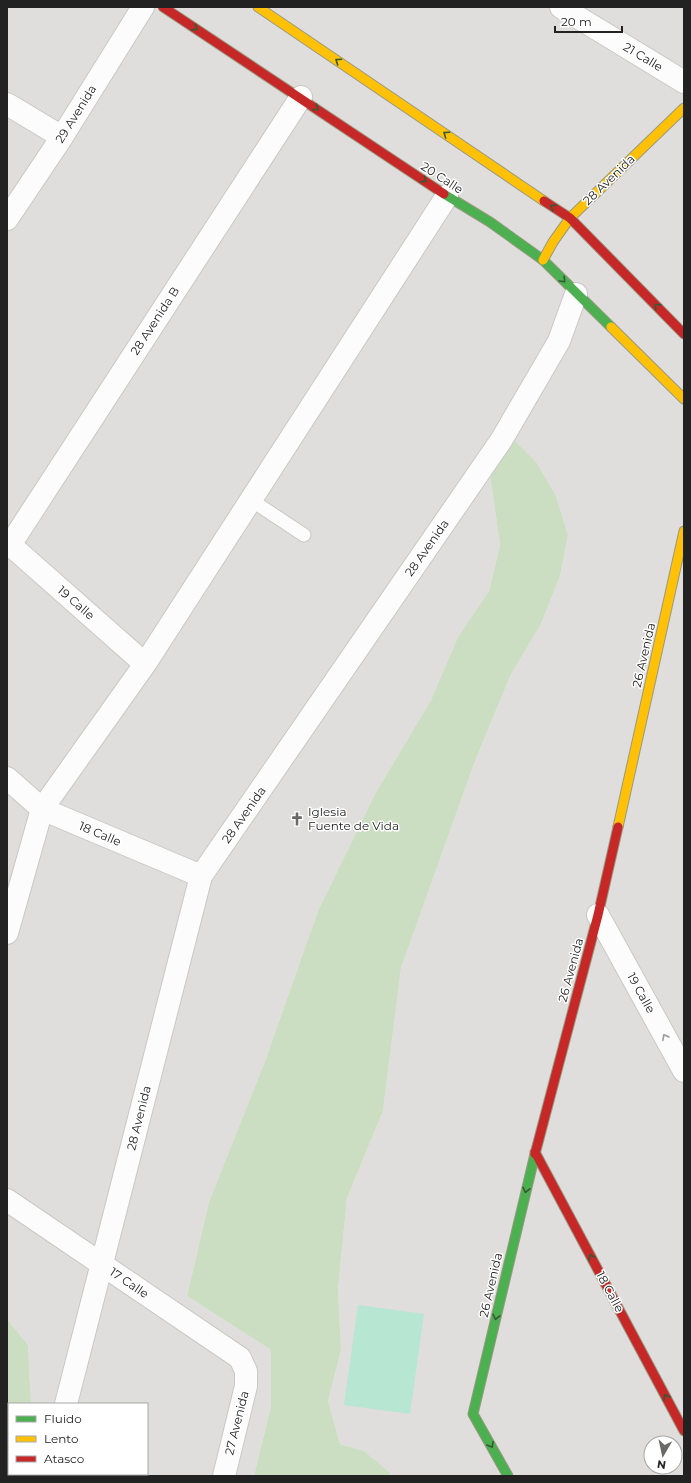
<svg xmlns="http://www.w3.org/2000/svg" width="691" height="1483" font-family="Montserrat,sans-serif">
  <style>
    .residential { fill: #dfdedc; fill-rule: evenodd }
    .forest { fill: #cbdec1 }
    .pitch { fill: #b7e6d2 }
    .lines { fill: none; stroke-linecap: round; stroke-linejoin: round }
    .lane-casing { stroke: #c9c8c7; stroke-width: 15 }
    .street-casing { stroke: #c9c8c7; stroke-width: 24 }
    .fast-casing { stroke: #999a82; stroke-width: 11 }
    .slow-casing { stroke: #999a82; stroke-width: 11 }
    .jam-casing { stroke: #999a82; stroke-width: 11 }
    .lane { stroke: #fdfcfc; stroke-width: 13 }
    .street { stroke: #fdfcfc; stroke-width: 22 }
    .fast { stroke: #4caf50; stroke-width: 9 }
    .slow { stroke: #ffc107; stroke-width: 9 }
    .jam { stroke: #c62828; stroke-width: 9 }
    .oneway { stroke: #335a34 }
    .oneway2 { stroke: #9a9a9a }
    .labels { text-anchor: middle; stroke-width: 3; stroke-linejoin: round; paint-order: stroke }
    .street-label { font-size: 12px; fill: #222; stroke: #fff }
    .poi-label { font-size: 12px; fill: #222; stroke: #fff; text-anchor: start }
  </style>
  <rect width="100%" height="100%" fill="#f0eeeb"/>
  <path class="residential" d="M 7,7 L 684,7 L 684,1476 L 388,1476 L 389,1473 L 364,1451 L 340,1444 L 328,1401 L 341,1350 L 338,1289 L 347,1198 L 383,1111 L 401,968 L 475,761 L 511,674 L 541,624 L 560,576 L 568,535 L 556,496 L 488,460 L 500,545 L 489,591 L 458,637 L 431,700 L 375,794 L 318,911 L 264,1064 L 209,1202 L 187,1296 L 271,1350 L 271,1406 L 254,1476 L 25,1476 L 26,1474 L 147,1474 L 147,1404 L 31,1404 L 28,1345 L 7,1319 ZM 651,1443 L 675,1443 L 675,1467 L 651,1467 Z"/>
  <path class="forest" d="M 506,432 L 536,462 L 556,496 L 568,535 L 560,576 L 541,624 L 511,674 L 475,761 L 401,968 L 383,1111 L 347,1198 L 338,1289 L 341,1350 L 328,1401 L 340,1444 L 364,1451 L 390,1473 L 388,1476 L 254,1476 L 271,1406 L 271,1350 L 187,1296 L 209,1202 L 264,1064 L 318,911 L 375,794 L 431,700 L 458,637 L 489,591 L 500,545 L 488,460 Z
    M 7,1319 L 28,1345 L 31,1404 L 9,1404 L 9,1474 L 26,1474 L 25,1476 L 7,1476 Z"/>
  <path class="pitch" d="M 358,1305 L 424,1314 L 410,1414 L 344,1405 Z"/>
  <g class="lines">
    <g class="lane-casing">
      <path id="lane" d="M 251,500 L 304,535"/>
    </g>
    <g class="street-casing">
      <path id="street" d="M 561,7 L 684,82
        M 7,104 L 62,137
        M 7,219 L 62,137 L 143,7
        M 7,542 L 145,664
        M 10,545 L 301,97
        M 7,778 L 42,809 L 201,876
        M 598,915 L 684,1071
        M 7,933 L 42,809 L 145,664 L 447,196
        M 7,1200 L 240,1358 L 246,1371 L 246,1386 L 224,1476
        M 66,1404 L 201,876 L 502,439 L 559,341 L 576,294
        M 48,1476 L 48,1474"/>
    </g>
    <g class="fast-casing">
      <path id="fast" d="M 444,194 L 490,222 L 543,260 L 611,327
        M 508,1476 L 473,1414 L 535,1154"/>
    </g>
    <g class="slow-casing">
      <path id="slow" d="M 258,7 L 544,201
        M 543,260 L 553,242 L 570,218 L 684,108
        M 611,327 L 684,399
        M 618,827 L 684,531"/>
    </g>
    <g class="jam-casing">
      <path id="jam" d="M 163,7 L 444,194
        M 544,201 L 570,218 L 684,334
        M 535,1152 L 684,1431
        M 535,1154 L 598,915 L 618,827"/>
    </g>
    <use href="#lane" class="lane"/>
    <use href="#street" class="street"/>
    <use href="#fast" class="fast"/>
    <use href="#slow" class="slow"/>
    <use href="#jam" class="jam"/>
  </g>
  <defs><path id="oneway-chevron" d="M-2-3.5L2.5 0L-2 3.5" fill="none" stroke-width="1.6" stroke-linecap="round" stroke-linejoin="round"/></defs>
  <g class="oneway">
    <use href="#oneway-chevron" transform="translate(195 28) rotate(33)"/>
    <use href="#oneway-chevron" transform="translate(338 61) rotate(-146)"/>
    <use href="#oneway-chevron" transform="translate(316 108) rotate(34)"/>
    <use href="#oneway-chevron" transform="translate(446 134) rotate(-146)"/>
    <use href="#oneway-chevron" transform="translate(424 180) rotate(34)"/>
    <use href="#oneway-chevron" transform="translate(553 207) rotate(-146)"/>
    <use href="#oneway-chevron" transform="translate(563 280) rotate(45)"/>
    <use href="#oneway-chevron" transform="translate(657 306) rotate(-134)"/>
    <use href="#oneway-chevron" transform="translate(526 1190) rotate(103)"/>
    <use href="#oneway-chevron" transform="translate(591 1257) rotate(-118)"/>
    <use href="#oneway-chevron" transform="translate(496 1317) rotate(103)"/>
    <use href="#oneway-chevron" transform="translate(666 1397) rotate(-118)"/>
    <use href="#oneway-chevron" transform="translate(491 1445) rotate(60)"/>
  </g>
  <use class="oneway2" href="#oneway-chevron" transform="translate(665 1037) rotate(-119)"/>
  <defs>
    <g id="church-bare" transform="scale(1.08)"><path d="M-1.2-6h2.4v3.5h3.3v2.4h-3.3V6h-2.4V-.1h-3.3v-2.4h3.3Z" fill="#6a6968" stroke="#fff" stroke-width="2.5" paint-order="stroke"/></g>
  </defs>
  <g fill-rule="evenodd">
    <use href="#church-bare" x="297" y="819"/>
  </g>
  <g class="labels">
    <g class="street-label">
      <text transform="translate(643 57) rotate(31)" y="4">21 Calle</text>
      <text transform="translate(76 114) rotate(-58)" y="4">29 Avenida</text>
      <text transform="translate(442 178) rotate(33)" y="4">20 Calle</text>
      <text transform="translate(609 180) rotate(-44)" y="4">28 Avenida</text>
      <text transform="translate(155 321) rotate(-57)" y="4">28 Avenida B</text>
      <text transform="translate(427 548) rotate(-55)" y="4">28 Avenida</text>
      <text transform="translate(76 603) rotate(41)" y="4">19 Calle</text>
      <text transform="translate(644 655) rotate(-77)" y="4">26 Avenida</text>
      <text transform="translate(244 815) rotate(-55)" y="4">28 Avenida</text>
      <text transform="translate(100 834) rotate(23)" y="4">18 Calle</text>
      <text transform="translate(571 970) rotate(-75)" y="4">26 Avenida</text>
      <text transform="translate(641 993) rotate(61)" y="4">19 Calle</text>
      <text transform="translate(139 1118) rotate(-76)" y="4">28 Avenida</text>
      <text transform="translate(129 1283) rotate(34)" y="4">17 Calle</text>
      <text transform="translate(491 1285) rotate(-77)" y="4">26 Avenida</text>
      <text transform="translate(610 1292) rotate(62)" y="4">18 Calle</text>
      <text transform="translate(237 1423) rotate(-76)" y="4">27 Avenida</text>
    </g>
    <g class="poi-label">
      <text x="308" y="816">Iglesia<tspan x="308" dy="14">Fuente de Vida</tspan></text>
    </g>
  </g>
  <rect width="691" height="1483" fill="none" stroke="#222222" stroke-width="16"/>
  <rect x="8" y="1403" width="140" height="72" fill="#ffffff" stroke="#a7a7a7"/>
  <rect x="16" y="1416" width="20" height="6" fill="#4caf50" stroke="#a7a7a7"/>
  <text x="44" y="1423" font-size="12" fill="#222222">Fluido</text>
  <rect x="16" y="1436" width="20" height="6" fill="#ffc107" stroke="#a7a7a7"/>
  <text x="44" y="1443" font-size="12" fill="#222222">Lento</text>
  <rect x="16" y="1456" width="20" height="6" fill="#c62828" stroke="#a7a7a7"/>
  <text x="44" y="1463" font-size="12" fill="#222222">Atasco</text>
  <g transform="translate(663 1455) rotate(189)"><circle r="19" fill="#ffffff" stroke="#a7a7a7"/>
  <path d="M0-3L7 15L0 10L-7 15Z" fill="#6a6968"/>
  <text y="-6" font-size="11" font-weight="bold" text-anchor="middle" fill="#222222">N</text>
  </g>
  <path d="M555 26v6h67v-6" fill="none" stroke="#222222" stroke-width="2"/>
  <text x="561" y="26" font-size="12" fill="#222222" stroke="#ffffff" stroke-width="3" paint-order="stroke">20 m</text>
</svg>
